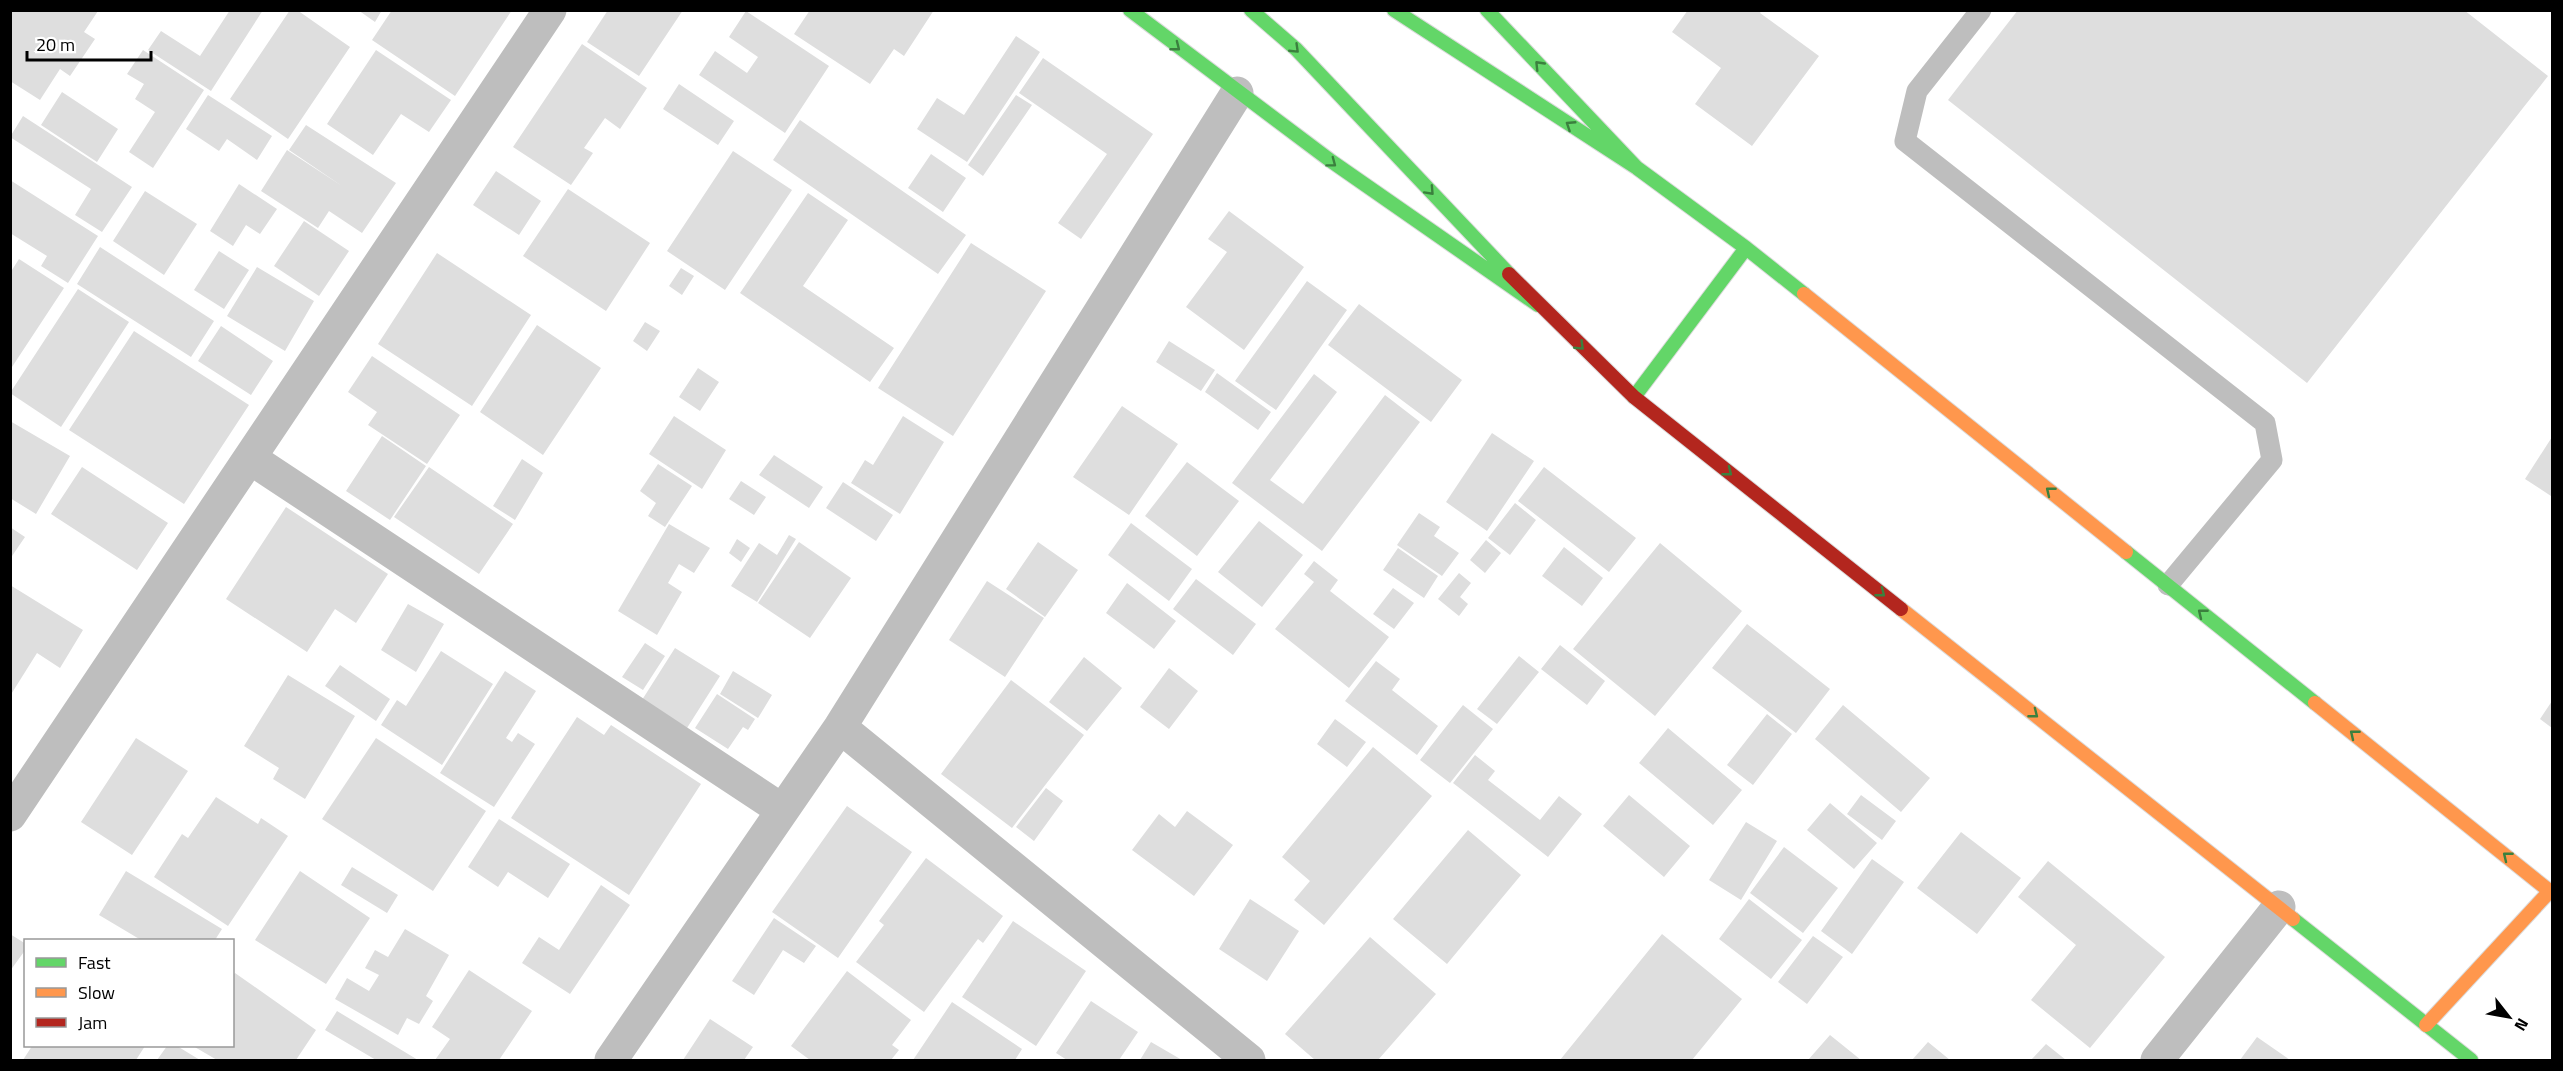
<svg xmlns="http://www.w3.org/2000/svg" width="2563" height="1071" font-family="'Titillium Web',sans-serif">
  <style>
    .building { fill: #dedede }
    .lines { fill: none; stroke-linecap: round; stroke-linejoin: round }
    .fast-casing { stroke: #dbdbdb; stroke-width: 16 }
    .slow-casing { stroke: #dbdbdb; stroke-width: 16 }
    .jam-casing { stroke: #dbdbdb; stroke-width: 16 }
    .lane { stroke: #bebebe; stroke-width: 21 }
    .street { stroke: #bebebe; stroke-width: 33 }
    .fast { stroke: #63d668; stroke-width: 14 }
    .slow { stroke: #ff974d; stroke-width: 14 }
    .jam { stroke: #b3261e; stroke-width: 14 }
    .oneway { stroke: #3b803e }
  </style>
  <rect width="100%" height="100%" fill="#fff"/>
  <path class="building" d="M 10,10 L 98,11 L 84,32 L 95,39 L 70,76 L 60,69 L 40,100 L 10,81 Z
    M 230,10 L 263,10 L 211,91 L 148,50 L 161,31 L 200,56 Z
    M 290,10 L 297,10 L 350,47 L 288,139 L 230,99 Z
    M 358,10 L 382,10 L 375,22 Z
    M 392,10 L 512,10 L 455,96 L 372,40 Z
    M 608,10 L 683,10 L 639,76 L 587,42 Z
    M 810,10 L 934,10 L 904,56 L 894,49 L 870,84 L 794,34 Z
    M 1688,10 L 1762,10 L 1760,13 L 1819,56 L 1752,146 L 1695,104 L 1721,68 L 1672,32 Z
    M 2018,10 L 2464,10 L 2548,76 L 2307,383 L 1948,100 Z
    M 746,11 L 829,66 L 785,133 L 699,75 L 715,51 L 747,73 L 758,57 L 729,37 Z
    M 1016,36 L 1040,52 L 967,162 L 917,129 L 937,98 L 964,115 Z
    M 582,44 L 647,88 L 620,129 L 605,118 L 584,148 L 593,153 L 571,185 L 513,147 Z
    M 143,50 L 204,90 L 153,168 L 129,152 L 155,112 L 135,99 L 144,84 L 127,74 Z
    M 376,50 L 451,100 L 429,132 L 401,114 L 373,155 L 327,124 Z
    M 1043,58 L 1153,134 L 1081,239 L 1058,223 L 1107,154 L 1019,93 Z
    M 679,84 L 734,121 L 718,145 L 663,109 Z
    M 62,92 L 118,129 L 97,162 L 41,125 Z
    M 208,95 L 272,136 L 257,160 L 227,139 L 219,151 L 186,129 Z
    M 1016,95 L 1032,105 L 983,176 L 968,165 Z
    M 23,116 L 132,187 L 102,232 L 75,215 L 91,189 L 10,137 Z
    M 800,120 L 966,235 L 938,274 L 773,160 Z
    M 306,125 L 396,183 L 362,233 L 329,211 L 318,228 L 261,191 L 287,150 L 342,186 L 289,150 Z
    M 733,151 L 792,190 L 725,290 L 667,251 Z
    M 931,154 L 966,178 L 943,212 L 908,188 Z
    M 496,171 L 541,201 L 519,235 L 473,205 Z
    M 10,180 L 98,236 L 68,283 L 41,266 L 47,256 L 10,233 Z
    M 239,184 L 277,209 L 260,234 L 246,225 L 233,246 L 210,231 Z
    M 568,189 L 650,243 L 606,311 L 523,256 Z
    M 145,191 L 197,224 L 164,275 L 113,241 Z
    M 808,193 L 848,220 L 803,286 L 894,348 L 870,382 L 740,293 Z
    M 1229,211 L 1304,267 L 1244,350 L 1186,307 L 1227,252 L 1208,239 Z
    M 304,221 L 349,251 L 319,296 L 274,266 Z
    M 971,243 L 1046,291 L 953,436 L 878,388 Z
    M 100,247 L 214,321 L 191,357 L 77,284 Z
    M 219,251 L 249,270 L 224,309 L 194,290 Z
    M 437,253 L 531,315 L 472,406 L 378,344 Z
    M 19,259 L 64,288 L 10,370 L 10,273 Z
    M 257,267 L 314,301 L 285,351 L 227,316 Z
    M 681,268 L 694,276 L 682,295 L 669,286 Z
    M 1307,281 L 1347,310 L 1276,410 L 1235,381 Z
    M 78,289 L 129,322 L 61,427 L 10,393 Z
    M 1359,304 L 1462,380 L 1431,422 L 1328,345 Z
    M 645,322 L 660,331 L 647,351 L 633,341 Z
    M 537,325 L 601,368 L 543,455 L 480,412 Z
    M 221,326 L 273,361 L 251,395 L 198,361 Z
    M 134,331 L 249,405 L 184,504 L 69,430 Z
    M 1169,341 L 1215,370 L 1201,391 L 1156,362 Z
    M 372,356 L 460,415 L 427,464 L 368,425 L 377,412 L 348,392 Z
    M 698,368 L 719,382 L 700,411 L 679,397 Z
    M 1217,373 L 1271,412 L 1258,430 L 1205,392 Z
    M 1314,374 L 1337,392 L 1270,480 L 1303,504 L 1385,395 L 1420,422 L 1322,551 L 1232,483 Z
    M 1122,406 L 1178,444 L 1129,515 L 1073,477 Z
    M 674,416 L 726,450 L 702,489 L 649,454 Z
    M 903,416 L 944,442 L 900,514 L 851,483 L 865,460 L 873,465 Z
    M 10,421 L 70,456 L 36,514 L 10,498 Z
    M 1492,433 L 1534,461 L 1487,531 L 1446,502 Z
    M 382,436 L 426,466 L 390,520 L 346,491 Z
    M 2552,437 L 2552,493 L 2551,496 L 2525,479 Z
    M 774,455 L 823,487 L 809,508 L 759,475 Z
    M 522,459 L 543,473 L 515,520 L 493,506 Z
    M 1187,462 L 1239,501 L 1197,556 L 1145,516 Z
    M 658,464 L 692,486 L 665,527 L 648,516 L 656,503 L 640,491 Z
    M 82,467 L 168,523 L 137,570 L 51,514 Z
    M 429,467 L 513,524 L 479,574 L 394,517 Z
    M 1544,467 L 1636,538 L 1609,572 L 1518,501 Z
    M 741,481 L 766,497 L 754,515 L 729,499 Z
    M 843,482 L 893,515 L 876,541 L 826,508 Z
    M 1515,503 L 1536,520 L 1510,555 L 1488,538 Z
    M 286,507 L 388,574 L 356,623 L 335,609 L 307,652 L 226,599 Z
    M 1419,513 L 1440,527 L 1434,536 L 1459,553 L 1442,576 L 1397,545 Z
    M 1259,521 L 1303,555 L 1262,607 L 1218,572 Z
    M 1131,523 L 1192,569 L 1169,601 L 1108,555 Z
    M 669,524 L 710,548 L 694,573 L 679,564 L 668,583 L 682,592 L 657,635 L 618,611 Z
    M 10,527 L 25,537 L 10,559 Z
    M 789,535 L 796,539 L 757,602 L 731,586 L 759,543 L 777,555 Z
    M 737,539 L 750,548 L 741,562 L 729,553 Z
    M 1486,540 L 1501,553 L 1485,573 L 1470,560 Z
    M 799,542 L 851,578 L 810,638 L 758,603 Z
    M 1038,542 L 1078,570 L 1045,617 L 1006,589 Z
    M 1660,543 L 1742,611 L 1655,716 L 1573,649 Z
    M 1564,547 L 1603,578 L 1582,606 L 1542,576 Z
    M 1398,548 L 1438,576 L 1424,598 L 1383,570 Z
    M 1314,561 L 1338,580 L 1330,591 L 1389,637 L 1349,688 L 1275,629 L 1314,582 L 1304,574 Z
    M 1459,573 L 1471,583 L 1460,597 L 1468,604 L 1459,616 L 1438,599 Z
    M 1196,579 L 1256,624 L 1233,655 L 1173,609 Z
    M 987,581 L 1044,618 L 1005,677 L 949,640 Z
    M 1127,583 L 1176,621 L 1154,649 L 1106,613 Z
    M 10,585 L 83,630 L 60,668 L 37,653 L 10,696 Z
    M 1393,588 L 1414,603 L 1394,629 L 1373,614 Z
    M 408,604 L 444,624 L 416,672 L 381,650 Z
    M 1747,624 L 1830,689 L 1796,733 L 1712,668 Z
    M 645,643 L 665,656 L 643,690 L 622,677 Z
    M 1560,645 L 1605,681 L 1587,705 L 1541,669 Z
    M 675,648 L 720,676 L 687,728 L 642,700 Z
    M 441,651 L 493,684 L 442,765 L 381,725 L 397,700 L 406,706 Z
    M 1519,656 L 1539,672 L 1497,724 L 1477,709 Z
    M 1084,657 L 1122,688 L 1087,731 L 1049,702 Z
    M 1376,661 L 1400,679 L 1392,690 L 1438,726 L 1417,755 L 1345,701 Z
    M 340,665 L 390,699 L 376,721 L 325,686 Z
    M 1169,668 L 1198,691 L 1169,729 L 1140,707 Z
    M 505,671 L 536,691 L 506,738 L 512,742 L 518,733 L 535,744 L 494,807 L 440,773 Z
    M 733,671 L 772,695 L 758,718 L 720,694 Z
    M 288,675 L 355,716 L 305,799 L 273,779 L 279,768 L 244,746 Z
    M 1011,680 L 1084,735 L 1012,828 L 941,774 Z
    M 717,694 L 755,719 L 748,730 L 743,727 L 728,749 L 695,728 Z
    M 2552,701 L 2552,728 L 2540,719 Z
    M 1463,705 L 1493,729 L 1450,783 L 1420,760 Z
    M 1843,705 L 1930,778 L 1901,812 L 1815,739 Z
    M 1767,714 L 1792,734 L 1753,785 L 1727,765 Z
    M 577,717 L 604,735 L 611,725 L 701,784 L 629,895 L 511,818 Z
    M 1335,719 L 1366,742 L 1347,767 L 1317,744 Z
    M 1668,728 L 1742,790 L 1713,825 L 1639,763 Z
    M 136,738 L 188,771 L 132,855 L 81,822 Z
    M 376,738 L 486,811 L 433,891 L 322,819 Z
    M 1373,747 L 1432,796 L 1324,925 L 1294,900 L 1310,881 L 1282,857 Z
    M 1475,755 L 1495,771 L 1488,780 L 1540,820 L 1559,796 L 1582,814 L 1548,857 L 1453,783 Z
    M 1046,788 L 1063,801 L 1034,841 L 1016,827 Z
    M 1629,795 L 1690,846 L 1664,877 L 1603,826 Z
    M 1861,795 L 1896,821 L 1882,840 L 1847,814 Z
    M 216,797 L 258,824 L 261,818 L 288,836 L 228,926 L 154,877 L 182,834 L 188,838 Z
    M 1830,803 L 1877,843 L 1854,869 L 1807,830 Z
    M 847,806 L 912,852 L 838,958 L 772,912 Z
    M 1187,811 L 1233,845 L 1194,896 L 1132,850 L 1159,814 L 1175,827 Z
    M 499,819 L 570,864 L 548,898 L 508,872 L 498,887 L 468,867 Z
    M 1746,822 L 1777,841 L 1741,900 L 1709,880 Z
    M 1468,830 L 1521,875 L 1447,964 L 1393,919 Z
    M 1961,832 L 2021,878 L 1977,934 L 1917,888 Z
    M 1784,847 L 1838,888 L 1803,933 L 1750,893 Z
    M 926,858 L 1003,916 L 983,943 L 978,939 L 924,1012 L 856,962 L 884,925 L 879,921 Z
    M 1872,859 L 1904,882 L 1852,954 L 1821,931 Z
    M 2048,861 L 2165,957 L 2090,1048 L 2031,1000 L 2076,945 L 2018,897 Z
    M 352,867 L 398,895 L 387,913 L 341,885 Z
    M 126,871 L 222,929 L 215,940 L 141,940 L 99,915 Z
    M 300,871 L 370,918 L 326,984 L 255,940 Z
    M 601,885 L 630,905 L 570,994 L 522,963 L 539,937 L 559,950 Z
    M 1250,899 L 1299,931 L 1267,981 L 1219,949 Z
    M 1749,899 L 1802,940 L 1771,979 L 1719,939 Z
    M 774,918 L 816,946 L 804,963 L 783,950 L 754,995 L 732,981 Z
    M 1013,921 L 1086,971 L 1036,1046 L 962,997 Z
    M 405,929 L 449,955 L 426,996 L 433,1001 L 419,1024 L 407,1018 L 398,1035 L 335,999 L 347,978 L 369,991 L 379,975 L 365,968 L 375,950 L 388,957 Z
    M 10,934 L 26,944 L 26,949 L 10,971 Z
    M 1662,934 L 1742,999 L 1692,1060 L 1560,1060 Z
    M 1813,936 L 1843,957 L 1807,1004 L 1778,982 Z
    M 1370,937 L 1436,994 L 1378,1060 L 1315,1060 L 1285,1034 Z
    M 469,970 L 532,1011 L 499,1060 L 435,1060 L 450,1039 L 432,1027 Z
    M 847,971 L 911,1020 L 892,1045 L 899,1050 L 891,1060 L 810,1060 L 791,1046 Z
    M 235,973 L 316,1030 L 296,1060 L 217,1060 L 193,1046 L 232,1046 L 232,977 Z
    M 1091,1001 L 1138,1032 L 1119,1060 L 1067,1060 L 1056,1053 Z
    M 952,1002 L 1022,1049 L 1015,1060 L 913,1060 Z
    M 337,1011 L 418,1060 L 376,1060 L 325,1030 Z
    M 710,1019 L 753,1047 L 744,1060 L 683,1060 Z
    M 1830,1035 L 1861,1060 L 1808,1060 Z
    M 2257,1037 L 2290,1060 L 2240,1060 Z
    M 1151,1042 L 1182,1060 L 1140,1060 Z
    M 1928,1042 L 1950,1060 L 1912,1060 Z
    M 2046,1044 L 2066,1060 L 2031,1060 Z
    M 32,1046 L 145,1046 L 136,1060 L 23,1060 Z
    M 167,1046 L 177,1046 L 200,1060 L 157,1060 Z"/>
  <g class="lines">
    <g class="fast-casing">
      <path id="fast" d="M 1130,10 L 1331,161 L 1538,305
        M 1251,10 L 1296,49 L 1509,274
        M 1394,10 L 1637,168 L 1746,248 L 1804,294
        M 1487,10 L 1637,168
        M 1634,397 L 1746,248
        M 2126,552 L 2315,703
        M 2293,919 L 2471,1060"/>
    </g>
    <g class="slow-casing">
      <path id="slow" d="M 1804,294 L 2126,552
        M 1901,609 L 2293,919
        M 2315,703 L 2552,893
        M 2426,1025 L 2550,891"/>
    </g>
    <g class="jam-casing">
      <path id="jam" d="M 1509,274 L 1634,397 L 1901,609"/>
    </g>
    <path class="lane" d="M 1981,10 L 1917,91 L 1905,141 L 2265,423 L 2272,460 L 2168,585"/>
    <path class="street" d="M 250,458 L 782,810
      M 840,727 L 1249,1060
      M 10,815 L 550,10
      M 611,1060 L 840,727 L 1237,93
      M 2157,1060 L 2279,907"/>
    <use href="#fast" class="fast"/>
    <use href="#slow" class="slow"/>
    <use href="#jam" class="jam"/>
  </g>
  <defs><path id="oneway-chevron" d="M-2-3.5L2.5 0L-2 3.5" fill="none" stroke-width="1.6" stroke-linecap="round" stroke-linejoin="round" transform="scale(1.5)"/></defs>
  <g class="oneway">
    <use href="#oneway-chevron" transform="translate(1176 47) rotate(38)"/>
    <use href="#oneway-chevron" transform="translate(1295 49) rotate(44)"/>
    <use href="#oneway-chevron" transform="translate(1539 65) rotate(-134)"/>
    <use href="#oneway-chevron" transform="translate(1570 125) rotate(-147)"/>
    <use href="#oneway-chevron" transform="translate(1332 163) rotate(37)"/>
    <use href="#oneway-chevron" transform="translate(1430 191) rotate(47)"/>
    <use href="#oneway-chevron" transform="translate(1580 346) rotate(44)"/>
    <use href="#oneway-chevron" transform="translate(1728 472) rotate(38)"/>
    <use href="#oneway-chevron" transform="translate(2050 491) rotate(-141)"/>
    <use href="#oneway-chevron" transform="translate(1881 593) rotate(38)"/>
    <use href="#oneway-chevron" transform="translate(2202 613) rotate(-141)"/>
    <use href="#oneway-chevron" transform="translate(2034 714) rotate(38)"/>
    <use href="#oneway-chevron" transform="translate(2354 734) rotate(-141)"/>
    <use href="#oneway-chevron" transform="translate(2507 856) rotate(-141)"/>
  </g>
  <rect width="2563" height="1071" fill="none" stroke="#000000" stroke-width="24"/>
  <rect x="24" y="939" width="210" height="108" fill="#ffffff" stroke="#999999" stroke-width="1.5"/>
  <rect x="36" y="958" width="30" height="9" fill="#63d668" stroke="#999999" stroke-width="1.5"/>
  <text x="78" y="969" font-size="18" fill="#000000">Fast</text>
  <rect x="36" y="988" width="30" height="9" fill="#ff974d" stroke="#999999" stroke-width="1.5"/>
  <text x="78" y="999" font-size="18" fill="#000000">Slow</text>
  <rect x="36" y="1018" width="30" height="9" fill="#b3261e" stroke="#999999" stroke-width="1.5"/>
  <text x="78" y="1029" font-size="18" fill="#000000">Jam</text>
  <g transform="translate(2509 1017) rotate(121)" stroke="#ffffff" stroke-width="4.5" paint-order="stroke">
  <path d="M0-4.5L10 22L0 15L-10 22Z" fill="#000000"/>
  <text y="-9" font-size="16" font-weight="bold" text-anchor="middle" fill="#000000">N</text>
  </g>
  <path d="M27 51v9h124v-9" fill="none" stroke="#000000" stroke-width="3"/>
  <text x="36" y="51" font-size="18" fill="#000000" stroke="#ffffff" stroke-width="4.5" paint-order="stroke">20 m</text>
</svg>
